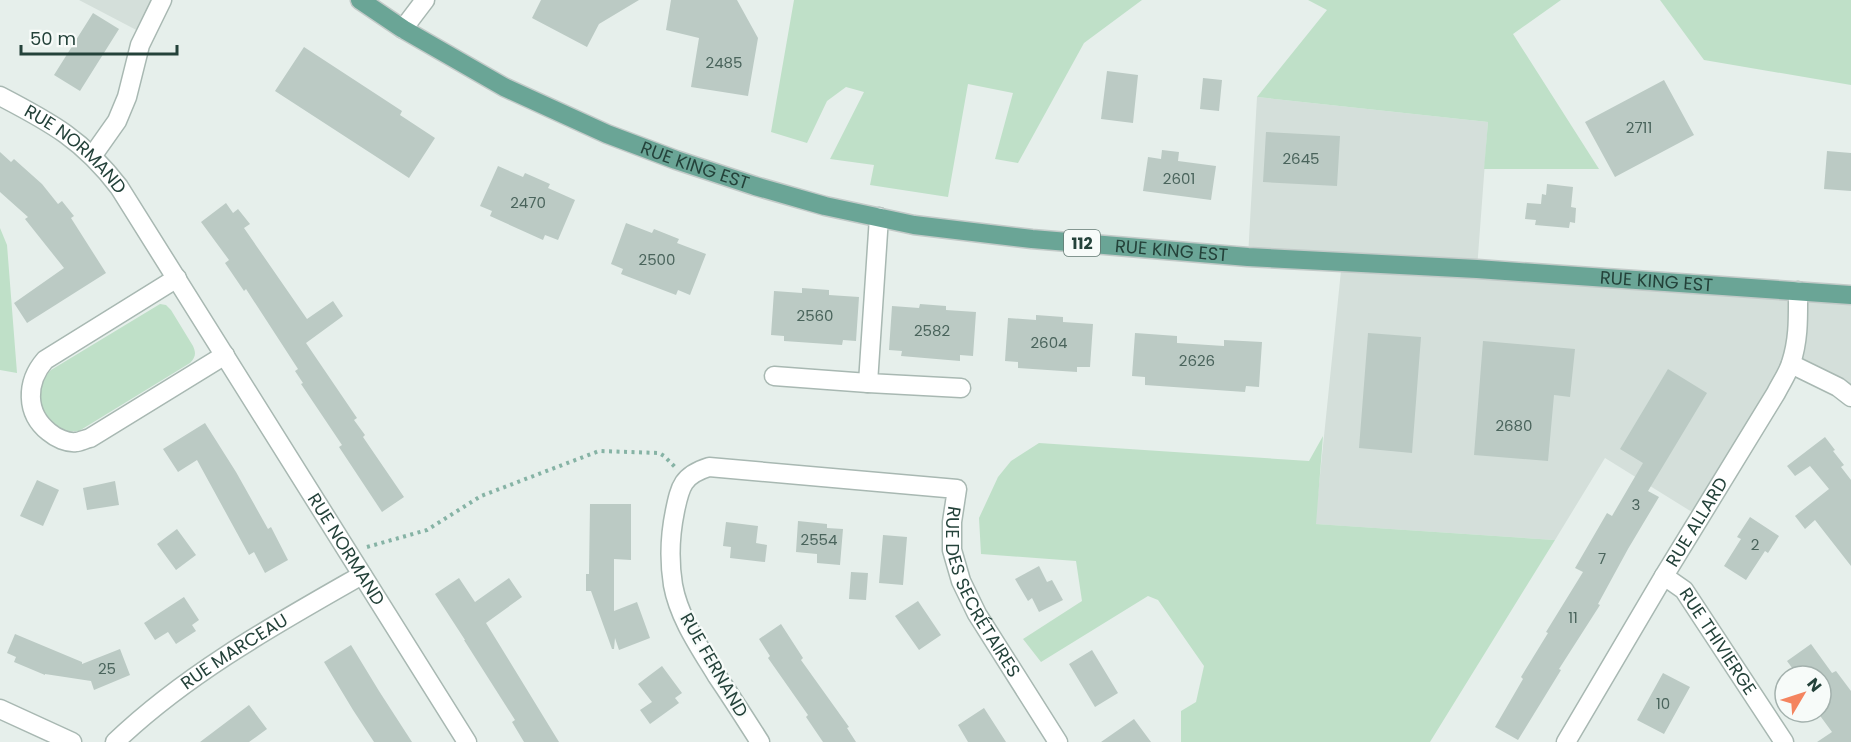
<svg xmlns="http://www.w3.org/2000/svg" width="1851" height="742" font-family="Poppins,sans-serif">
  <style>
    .built { fill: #d4dfda }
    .green { fill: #bfe0c8 }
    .building { fill: #bbcac4 }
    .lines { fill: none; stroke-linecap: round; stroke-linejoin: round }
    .minor-casing { stroke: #a8b8b2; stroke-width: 21 }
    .major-casing { stroke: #c2cac8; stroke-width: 21 }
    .path { stroke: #86b3a5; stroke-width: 4; stroke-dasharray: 3 4.5; stroke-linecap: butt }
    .minor { stroke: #fff; stroke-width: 18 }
    .major { stroke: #6aa596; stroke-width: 18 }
    .labels { text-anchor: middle; stroke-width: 4.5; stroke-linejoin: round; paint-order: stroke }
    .number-label { font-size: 15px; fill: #4a645c }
    .shield { fill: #f7fbf9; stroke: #637a73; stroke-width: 1.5 }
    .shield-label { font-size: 16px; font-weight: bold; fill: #24423a }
    .street-label { font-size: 18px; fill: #24423a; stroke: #f7fbf9 }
  </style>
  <rect width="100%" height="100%" fill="#e6efeb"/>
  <path class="built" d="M 79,0 L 162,0 L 144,34 Z
    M 1257,97 L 1488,122 L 1477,269 L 1851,295 L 1851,397 L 1791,365 L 1700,517 L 1605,458 L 1555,540 L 1315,524 L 1342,261 L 1248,257 Z"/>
  <path class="green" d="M 794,0 L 1142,0 L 1084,43 L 1018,163 L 995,159 L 1013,93 L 968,84 L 948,197 L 870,185 L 874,165 L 830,159 L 864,92 L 846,87 L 827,101 L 807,143 L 771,132 Z
    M 1308,0 L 1561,0 L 1513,34 L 1599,169 L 1484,169 L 1488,122 L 1257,97 L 1327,10 Z
    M 1660,0 L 1851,0 L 1851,85 L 1704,60 Z
    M 0,228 L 7,245 L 17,373 L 0,370 Z
    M 160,304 L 166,305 L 171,310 L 193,346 C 196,353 196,357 190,363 L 79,431 C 76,431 72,432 69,431 C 48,429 34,400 42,382 C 44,378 48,373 51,370 Z
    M 1323,436 L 1316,524 L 1555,540 L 1430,742 L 1181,742 L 1181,711 L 1196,702 L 1204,666 L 1158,600 L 1148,596 L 1041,662 L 1023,639 L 1082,601 L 1076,561 L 981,554 L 979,518 L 998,477 L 1011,461 L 1039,443 L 1309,461 Z"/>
  <path class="building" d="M 541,0 L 639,0 L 599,24 L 587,47 L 532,18 Z
    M 671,0 L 737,0 L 758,38 L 748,96 L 691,87 L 699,38 L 666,30 Z
    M 93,13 L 119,29 L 80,91 L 54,75 Z
    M 304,47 L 402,111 L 400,115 L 435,138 L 409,178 L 275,91 Z
    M 1107,71 L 1138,75 L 1133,123 L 1101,119 Z
    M 1203,78 L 1222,80 L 1219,111 L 1200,109 Z
    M 1664,80 L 1694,135 L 1615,177 L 1585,122 Z
    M 1266,132 L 1340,136 L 1337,186 L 1263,182 Z
    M 1162,150 L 1179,152 L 1178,161 L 1216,166 L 1211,200 L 1143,191 L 1148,157 L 1161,159 Z
    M 1827,151 L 1851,153 L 1851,191 L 1824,189 Z
    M 0,152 L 11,162 L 14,159 L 42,184 L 58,204 L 62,201 L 74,216 L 71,218 L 106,273 L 27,323 L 14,303 L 64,268 L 25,219 L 28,217 L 0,192 Z
    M 498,166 L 523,177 L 525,173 L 550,184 L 548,188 L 575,200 L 558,240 L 545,235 L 543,240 L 490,216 L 492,211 L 480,206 Z
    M 1547,184 L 1573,187 L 1571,207 L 1576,208 L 1575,223 L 1570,222 L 1569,228 L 1535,225 L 1536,220 L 1525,219 L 1527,203 L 1541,204 L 1542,194 L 1546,195 Z
    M 226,203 L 233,213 L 238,209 L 250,224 L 244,228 L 307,319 L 333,301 L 343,316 L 306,343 L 357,418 L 354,420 L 365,435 L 363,437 L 404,497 L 382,512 L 339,447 L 342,445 L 301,384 L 303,383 L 295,371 L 298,369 L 246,289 L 244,291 L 225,263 L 229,260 L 201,222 Z
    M 626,223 L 652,233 L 654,229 L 679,239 L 677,243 L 706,254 L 690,295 L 678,290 L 676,295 L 621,274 L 623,269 L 611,264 Z
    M 802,288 L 829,290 L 829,295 L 859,297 L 856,341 L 843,340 L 842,345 L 784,341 L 784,336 L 771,335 L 774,291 L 802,293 Z
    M 920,304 L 946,306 L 946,310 L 976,312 L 973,356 L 960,355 L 960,361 L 901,356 L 902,351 L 889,350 L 892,306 L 919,308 Z
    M 1036,315 L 1063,317 L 1063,322 L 1093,324 L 1090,367 L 1077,367 L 1077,372 L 1018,368 L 1018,362 L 1005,361 L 1008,318 L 1036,320 Z
    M 1135,333 L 1177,336 L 1177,343 L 1224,346 L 1224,340 L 1262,342 L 1259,387 L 1246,386 L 1245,392 L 1145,385 L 1145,377 L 1132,376 Z
    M 1368,333 L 1421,337 L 1412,453 L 1359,448 Z
    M 1483,341 L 1575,349 L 1570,397 L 1554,395 L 1548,461 L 1474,455 Z
    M 1668,369 L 1707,393 L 1648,491 L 1659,497 L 1628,549 L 1598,604 L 1600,605 L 1559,669 L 1561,670 L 1518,740 L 1495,727 L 1523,679 L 1521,677 L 1548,633 L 1546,632 L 1583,572 L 1575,568 L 1607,513 L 1612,516 L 1643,463 L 1620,449 Z
    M 205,423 L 236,472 L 268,529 L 271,527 L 288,560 L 265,573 L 254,552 L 249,555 L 197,460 L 178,472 L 163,449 Z
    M 1825,437 L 1835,450 L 1833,451 L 1844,465 L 1841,467 L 1851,480 L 1851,566 L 1815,520 L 1805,529 L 1795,516 L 1829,489 L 1810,466 L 1795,476 L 1787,466 Z
    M 37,480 L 59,490 L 43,526 L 20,516 Z
    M 115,481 L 119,505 L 87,510 L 83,488 Z
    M 590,504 L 631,504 L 631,560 L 614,559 L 614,611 L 637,602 L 650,638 L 619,650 L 615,638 L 614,649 L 612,649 L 591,591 L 586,591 L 586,574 L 589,574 Z
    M 1750,517 L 1779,536 L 1768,553 L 1765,551 L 1746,580 L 1724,566 L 1741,539 L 1737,537 Z
    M 798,521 L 827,524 L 827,528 L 843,529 L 840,565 L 817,563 L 817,554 L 796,552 Z
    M 726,522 L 758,526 L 756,543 L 767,545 L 765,562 L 730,558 L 731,547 L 723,546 Z
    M 177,529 L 196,555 L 176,570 L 157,544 Z
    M 883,535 L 907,537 L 903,585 L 879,583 Z
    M 1039,566 L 1047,582 L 1052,580 L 1063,600 L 1039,612 L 1032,598 L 1028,601 L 1015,579 Z
    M 851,572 L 868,573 L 866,600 L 849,599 Z
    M 459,578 L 475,602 L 509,578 L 522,597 L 486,623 L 559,742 L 524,742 L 512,722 L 515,720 L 464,640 L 465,640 L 435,594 Z
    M 184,597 L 199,620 L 192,625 L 196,631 L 176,644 L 168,632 L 155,640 L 144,623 Z
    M 918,601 L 941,635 L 919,650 L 895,616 Z
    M 781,624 L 803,658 L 801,660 L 849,727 L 847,728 L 856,742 L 823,742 L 806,717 L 808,715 L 768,658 L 770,656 L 759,639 Z
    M 15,634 L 82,662 L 82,664 L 120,649 L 130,675 L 94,690 L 91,681 L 45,674 L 45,675 L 14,662 L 16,657 L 7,653 Z
    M 1811,644 L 1832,673 L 1836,671 L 1851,691 L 1851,742 L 1817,742 L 1832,732 L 1821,717 L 1821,676 L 1798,676 L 1787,661 Z
    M 351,645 L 379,691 L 412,742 L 374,742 L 353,710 L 324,662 Z
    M 1092,650 L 1118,693 L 1095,707 L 1069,664 Z
    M 662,666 L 682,693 L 675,698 L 679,703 L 650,724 L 640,710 L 652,702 L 638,684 Z
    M 1663,673 L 1690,687 L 1664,734 L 1637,720 Z
    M 249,705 L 267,729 L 249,742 L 200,742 Z
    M 984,708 L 1006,742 L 968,742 L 958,725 Z
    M 1134,719 L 1151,742 L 1101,742 Z"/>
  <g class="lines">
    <g class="minor-casing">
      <g id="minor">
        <path d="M 403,29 L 425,0"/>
        <path id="s1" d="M 0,96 C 52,123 83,140 119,187 L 467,742"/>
        <path d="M 93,155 L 117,121 L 127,97 L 140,45 L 162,0"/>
        <path d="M 879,217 L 868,383 L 961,388"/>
        <path d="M 177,278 L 45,360 C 26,382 25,413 49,432 C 56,438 67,443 76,442 C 80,442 85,439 90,438 L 225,355"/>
        <path d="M 1791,364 L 1838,387 L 1851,397"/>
        <path d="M 774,376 L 868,383"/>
        <path id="s2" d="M 1664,576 L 1684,590 L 1784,742"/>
        <path d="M 0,709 L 72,742"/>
        <path id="s3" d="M 115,742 C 187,673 276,624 362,575"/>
        <path id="s4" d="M 760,742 C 746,720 732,698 717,676 C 700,648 679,618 673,585 C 669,560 670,535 675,511 C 680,486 683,475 709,467 L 957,489 L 952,522 L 952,550 L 961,581 L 977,614 L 1058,742"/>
        <path id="s5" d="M 1566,742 L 1664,576 L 1776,393 C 1781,383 1788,373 1791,363 C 1799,339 1798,316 1798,291"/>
      </g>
    </g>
    <g class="major-casing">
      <g id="major">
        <path id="s6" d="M 360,0 L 403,29 L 504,87 L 607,134 L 676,160 L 755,186 L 825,206 L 914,225 L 1032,239 L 1248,257 L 1477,269 L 1851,295"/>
      </g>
    </g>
    <path class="path" d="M 367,547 L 427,530 L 481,496 L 599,451 L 659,453 L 664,456 L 675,467"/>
    <use href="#minor" class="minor"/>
    <use href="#major" class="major"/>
  </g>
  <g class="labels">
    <g class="number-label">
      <text x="724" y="68">2485</text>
      <text x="1639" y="133">2711</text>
      <text x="1301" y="164">2645</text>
      <text x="1179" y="184">2601</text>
      <text x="528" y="208">2470</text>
      <text x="657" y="265">2500</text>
      <text x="815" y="321">2560</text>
      <text x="932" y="336">2582</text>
      <text x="1049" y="348">2604</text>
      <text x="1197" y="366">2626</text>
      <text x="1514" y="431">2680</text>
      <text x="1636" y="510">3</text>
      <text x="819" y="545">2554</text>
      <text x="1755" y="550">2</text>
      <text x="1602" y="564">7</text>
      <text x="1573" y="623">11</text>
      <text x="107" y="674">25</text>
      <text x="1663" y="709">10</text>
    </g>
    <rect class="shield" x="1064" y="230" width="36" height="26" rx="4.5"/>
    <g class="shield-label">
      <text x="1082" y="249">112</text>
    </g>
    <g class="street-label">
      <text dy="6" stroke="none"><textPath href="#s1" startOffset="93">RUE NORMAND</textPath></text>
      <text dy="6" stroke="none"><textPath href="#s6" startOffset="375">RUE KING EST</textPath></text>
      <text dy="6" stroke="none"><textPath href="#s6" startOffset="861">RUE KING EST</textPath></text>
      <text dy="6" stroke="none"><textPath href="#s6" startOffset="1347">RUE KING EST</textPath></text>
      <text dy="6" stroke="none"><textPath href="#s5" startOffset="256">RUE ALLARD</textPath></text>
      <text dy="6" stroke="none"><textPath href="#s1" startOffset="579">RUE NORMAND</textPath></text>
      <text dy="6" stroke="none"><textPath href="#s4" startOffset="674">RUE DES SECRÉTAIRES</textPath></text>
      <text dy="6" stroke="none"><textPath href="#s2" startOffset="86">RUE THIVIERGE</textPath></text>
      <text dy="6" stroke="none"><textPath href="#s3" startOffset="150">RUE MARCEAU</textPath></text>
      <text transform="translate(714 665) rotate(60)" y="6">RUE FERNAND</text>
    </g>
  </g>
  <g transform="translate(1803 694) rotate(51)"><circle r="28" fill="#f7fbf9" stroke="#a3b1ad" stroke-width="1.5"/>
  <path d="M0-4.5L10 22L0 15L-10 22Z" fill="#f4845f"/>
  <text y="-9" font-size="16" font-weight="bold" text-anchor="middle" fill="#24423a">N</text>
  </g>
  <path d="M21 45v9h156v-9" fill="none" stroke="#24423a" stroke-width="3"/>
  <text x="30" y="45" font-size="18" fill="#24423a" stroke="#f7fbf9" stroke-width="4.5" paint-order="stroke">50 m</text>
</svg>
